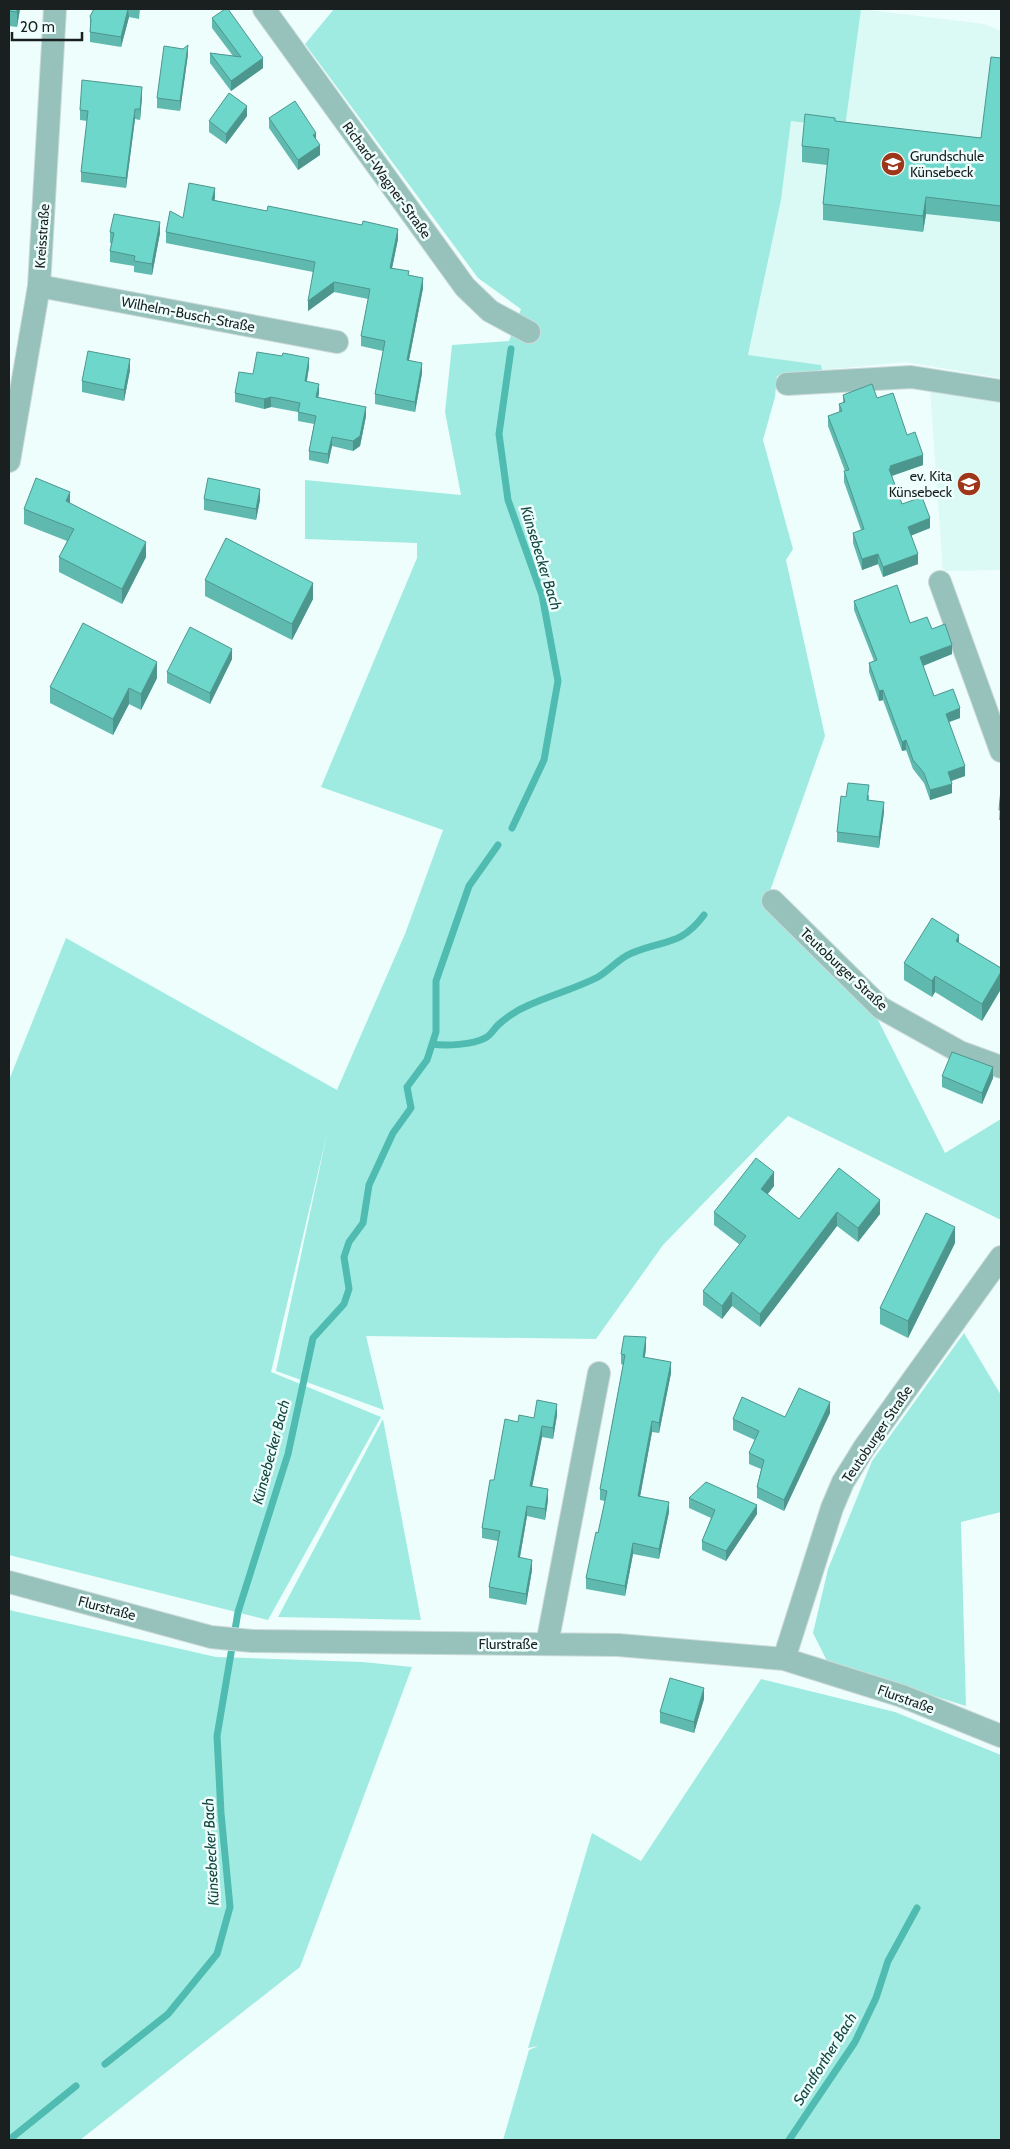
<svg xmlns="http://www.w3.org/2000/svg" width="1010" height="2149" font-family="Cabin,sans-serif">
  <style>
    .built { fill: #dbf9f5 }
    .green { fill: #a0ebe1 }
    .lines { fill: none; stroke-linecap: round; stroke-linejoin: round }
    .stream { stroke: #50bbb0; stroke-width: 7 }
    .minor-casing { stroke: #ccdad9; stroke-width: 24 }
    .minor { stroke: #97c1bb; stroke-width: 22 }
    .wall { fill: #5fb9af }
    .shaded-wall { fill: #4d968e }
    .building { fill: #6ed7cb; stroke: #4d968e }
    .labels { text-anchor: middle; stroke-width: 5; stroke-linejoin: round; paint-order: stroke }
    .poi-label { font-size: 14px; fill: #19201f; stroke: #eefefc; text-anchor: start }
    .street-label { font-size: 14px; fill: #19201f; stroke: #eefefc }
    .water-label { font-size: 15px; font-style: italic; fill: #154540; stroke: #eefefc }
  </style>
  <rect width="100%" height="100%" fill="#eefefc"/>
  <path class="built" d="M 861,9 L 984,24 L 1001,31 L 1001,378 L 905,362 L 822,370 L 821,365 L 748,356 L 781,200 L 791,121 L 845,128 Z
    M 930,388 L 1001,399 L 1001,570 L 943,571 Z"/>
  <path class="green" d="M 334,9 L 861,9 L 845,128 L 791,121 L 781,200 L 748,355 L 821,365 L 822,370 L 777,376 L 775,397 L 763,440 L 793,549 L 786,560 L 825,736 L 765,905 L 876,1016 L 945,1153 L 1001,1119 L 1001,1220 L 788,1116 L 663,1245 L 596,1339 L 366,1336 L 384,1410 L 276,1371 L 327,1134 L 271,1372 L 381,1417 L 268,1620 L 9,1555 L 9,1080 L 66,938 L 337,1090 L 405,934 L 443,830 L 321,787 L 417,558 L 417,543 L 305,539 L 305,480 L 461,495 L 445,412 L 452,345 L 509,341 L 521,309 L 478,278 L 305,44 Z
    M 964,1333 L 1001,1395 L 1001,1512 L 961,1522 L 966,1706 L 828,1663 L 813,1633 L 828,1569 L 872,1461 Z
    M 383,1419 L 421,1620 L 278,1617 Z
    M 9,1610 L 216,1657 L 363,1662 L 412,1667 L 300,1967 L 80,2140 L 9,2140 Z
    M 761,1679 L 895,1712 L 1001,1755 L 1001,2140 L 503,2140 L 529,2050 L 538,2046 L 528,2048 L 592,1833 L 641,1861 Z"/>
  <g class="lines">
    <path class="stream" d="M 511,349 L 499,434 L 508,500 L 542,595 L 558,681 L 544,760 L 512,828
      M 432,1044 C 445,1046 473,1045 485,1038 C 490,1036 494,1029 498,1025 C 506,1018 517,1010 527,1006 C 550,995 575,989 598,977 C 610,970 619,958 632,953 C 664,939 680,947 704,915
      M 105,2064 L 168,2014 L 217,1954 L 230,1907 L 221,1813 L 217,1736 L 238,1612 L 288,1454 L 313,1338 L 344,1304 L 349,1289 L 344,1257 L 349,1242 L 363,1223 L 369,1185 L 393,1133 L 411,1108 L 407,1087 L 427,1060 L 436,1032 L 436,981 L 469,886 L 498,845
      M 9,2140 L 76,2086
      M 789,2140 L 855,2042 L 876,1998 L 888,1961 L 917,1908"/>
    <g class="minor-casing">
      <path id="minor" d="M 264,9 L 465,287 L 490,311 L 529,332
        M 39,286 L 337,342
        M 787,384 L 911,377 L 1001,391
        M 9,461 L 39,286 L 55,9
        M 940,582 L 1001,751
        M 773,901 L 881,1008 L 960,1052 L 1001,1067
        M 9,1582 L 211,1637 L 252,1641 L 618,1645 L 784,1659 L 902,1696 L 1001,1736
        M 547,1644 L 599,1373
        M 784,1659 L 832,1508 L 843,1482 L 864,1448 L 1001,1257"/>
    </g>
    <use href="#minor" class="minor"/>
  </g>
  <path class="wall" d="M 9,9 L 20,9 L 17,27 L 9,26 Z
    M 93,9 L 140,9 L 139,19 L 129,17 L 121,47 L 90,42 L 90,16 L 93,11 Z
    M 212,18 L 263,68 L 231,91 L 210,63 L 210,53 L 233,56 L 212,28 Z
    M 188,54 L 180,111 L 157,108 L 157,98 Z
    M 1001,58 L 1001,222 L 926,214 L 923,232 L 823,220 L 823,204 L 827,165 L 802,162 L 802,146 L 835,121 L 981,138 Z
    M 142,97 L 140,120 L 135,119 L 126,188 L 81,182 L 81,172 L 87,121 L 80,120 L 80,110 Z
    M 247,116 L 226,144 L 209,132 L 209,121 Z
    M 269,118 L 320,155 L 298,170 L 269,128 Z
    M 215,198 L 214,200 L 398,239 L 392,268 L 409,276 L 423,288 L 409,360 L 422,373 L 415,412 L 375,404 L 375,394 L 383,351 L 361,346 L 361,336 L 368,299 L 334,292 L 308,311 L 313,272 L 166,243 L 166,232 L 183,218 Z
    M 110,232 L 160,233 L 152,275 L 134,272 L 134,266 L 110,262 L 110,251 L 111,243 L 110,243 Z
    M 309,367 L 307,381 L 319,393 L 318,398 L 366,416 L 360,446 L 353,451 L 332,446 L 328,464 L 309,460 L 309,451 L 314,424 L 298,421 L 298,412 L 271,407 L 264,409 L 235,402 L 235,393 L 253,374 Z
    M 130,370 L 124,401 L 82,392 L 82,381 Z
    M 843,395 L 877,398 L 907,435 L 923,465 L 892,476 L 902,504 L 930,528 L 911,535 L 918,564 L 883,577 L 878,564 L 862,570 L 853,543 L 853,533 L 861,530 L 844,482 L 844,471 L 845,471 L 828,426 L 828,416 L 839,412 L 839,404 L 843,403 Z
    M 204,499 L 260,500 L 256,520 L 204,510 Z
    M 70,503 L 146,557 L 122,604 L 59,572 L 59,557 L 67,541 L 24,524 L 24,509 Z
    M 205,580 L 313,599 L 292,640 L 205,596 Z
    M 854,601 L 910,623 L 932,629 L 952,654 L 923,666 L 934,696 L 960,718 L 949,722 L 965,776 L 951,781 L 952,793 L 930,800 L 924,783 L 913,769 L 906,750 L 902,751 L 883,700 L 879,701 L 869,672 L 869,663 L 874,661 L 854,610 Z
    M 232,659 L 210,704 L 167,683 L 167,672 Z
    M 157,678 L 141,710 L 129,704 L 113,735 L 50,703 L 50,687 Z
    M 1001,789 L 1001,820 L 999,820 Z
    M 869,795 L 869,800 L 884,812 L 879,848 L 837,842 L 837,832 L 846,797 Z
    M 959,943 L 1001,968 L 1001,989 L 982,1021 L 935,992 L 932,997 L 904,980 L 904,963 Z
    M 942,1076 L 993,1078 L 982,1104 L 942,1087 Z
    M 839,1168 L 880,1214 L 858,1242 L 837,1226 L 760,1327 L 732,1306 L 722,1319 L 703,1305 L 703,1291 L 740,1245 L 714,1225 L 714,1212 L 774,1186 L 767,1194 L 799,1219 Z
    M 955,1243 L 908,1338 L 880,1324 L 880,1308 Z
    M 646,1348 L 645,1357 L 671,1373 L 659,1433 L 652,1432 L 640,1497 L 669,1512 L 659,1559 L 633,1554 L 625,1596 L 586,1589 L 586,1578 L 598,1533 L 605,1501 L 600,1500 L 600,1489 L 623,1365 L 621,1364 L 621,1354 Z
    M 830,1413 L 784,1511 L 757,1498 L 757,1487 L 761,1469 L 749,1464 L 749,1453 L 755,1440 L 733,1430 L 733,1419 L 785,1417 Z
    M 557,1415 L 553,1439 L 542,1437 L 532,1487 L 548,1500 L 545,1520 L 527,1516 L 520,1557 L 532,1570 L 526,1605 L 489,1598 L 489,1587 L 498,1541 L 482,1538 L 482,1528 L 494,1480 L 518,1422 L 534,1418 Z
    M 689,1498 L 757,1514 L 726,1561 L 702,1550 L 702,1541 L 711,1518 L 689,1508 Z
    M 704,1699 L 694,1733 L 660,1723 L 660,1712 Z"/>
  <path class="shaded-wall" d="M 17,9 L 20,9 L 17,27 Z
    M 128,9 L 129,17 L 121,47 L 121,37 Z
    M 188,45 L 188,54 L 180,111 L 180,101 Z
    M 263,58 L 263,68 L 231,91 L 231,81 Z
    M 142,87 L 142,97 L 140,120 L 140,109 Z
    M 247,106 L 247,116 L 226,144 L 226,134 Z
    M 135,109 L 135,119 L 126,188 L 126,178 Z
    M 316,133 L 316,143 L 313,135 Z
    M 320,145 L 320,155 L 298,170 L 298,160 Z
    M 215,188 L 215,198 L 212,210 L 212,200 Z
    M 926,197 L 926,214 L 923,232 L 923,216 Z
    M 160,222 L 160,233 L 152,275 L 152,264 Z
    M 398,229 L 398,239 L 390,278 L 390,268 Z
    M 423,278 L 423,288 L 407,370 L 407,360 Z
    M 334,282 L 334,292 L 308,311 L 308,301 Z
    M 309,358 L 309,367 L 305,390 L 305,381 Z
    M 130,359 L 130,370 L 124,401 L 124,390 Z
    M 422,363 L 422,373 L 415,412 L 415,402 Z
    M 319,384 L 319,393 L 316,407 L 316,397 Z
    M 271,397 L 271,407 L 264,409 L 264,399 Z
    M 366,407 L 366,416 L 360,446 L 353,451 L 353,441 Z
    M 332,437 L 332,446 L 328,464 L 328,454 Z
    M 923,455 L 923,465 L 891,476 L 889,469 L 890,466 Z
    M 260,489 L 260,500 L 256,520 L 256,509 Z
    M 70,492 L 70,506 L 66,501 Z
    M 930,518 L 930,528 L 908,537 L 908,527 Z
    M 146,542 L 146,557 L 122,604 L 122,589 Z
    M 878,554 L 878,564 L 862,570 L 862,559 Z
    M 918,554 L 918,564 L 883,577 L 883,567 Z
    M 313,583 L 313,599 L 292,640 L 292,624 Z
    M 952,645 L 952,654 L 920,667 L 920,657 Z
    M 232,649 L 232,659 L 210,704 L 210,693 Z
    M 157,662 L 157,678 L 141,710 L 141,694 Z
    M 10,684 L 10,695 L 9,697 L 9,686 Z
    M 129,688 L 129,704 L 113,735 L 113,719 Z
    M 883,690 L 883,700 L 879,701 L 879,691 Z
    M 960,708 L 960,718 L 946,723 L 946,714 Z
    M 906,740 L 906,750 L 902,751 L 902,742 Z
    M 965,766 L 965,776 L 948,782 L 948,772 Z
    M 952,784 L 952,793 L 930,800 L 930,790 Z
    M 884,802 L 884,812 L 879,848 L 879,837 Z
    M 959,935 L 959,951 L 956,941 Z
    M 1001,972 L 1001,989 L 982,1021 L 982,1004 Z
    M 935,976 L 935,992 L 932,997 L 932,981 Z
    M 993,1067 L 993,1078 L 982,1104 L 982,1093 Z
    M 774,1172 L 774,1186 L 761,1203 L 761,1189 Z
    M 880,1200 L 880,1214 L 858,1242 L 858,1228 Z
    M 837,1212 L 837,1226 L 760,1327 L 760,1314 Z
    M 955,1227 L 955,1243 L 908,1338 L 908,1321 Z
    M 732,1292 L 732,1306 L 722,1319 L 722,1306 Z
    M 646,1337 L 646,1348 L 643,1367 L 643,1357 Z
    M 671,1362 L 671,1373 L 659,1433 L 659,1423 Z
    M 830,1402 L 830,1413 L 784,1511 L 784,1500 Z
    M 557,1404 L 557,1415 L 553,1439 L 553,1428 Z
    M 652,1421 L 652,1432 L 638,1507 L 638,1496 Z
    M 542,1426 L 542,1437 L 530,1497 L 530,1486 Z
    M 548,1489 L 548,1500 L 545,1520 L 545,1509 Z
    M 669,1502 L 669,1512 L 659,1559 L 659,1549 Z
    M 757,1505 L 757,1514 L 726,1561 L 726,1551 Z
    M 527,1506 L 527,1516 L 518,1568 L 518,1557 Z
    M 633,1543 L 633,1554 L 625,1596 L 625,1586 Z
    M 532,1560 L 532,1570 L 526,1605 L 526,1594 Z
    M 704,1688 L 704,1699 L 694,1733 L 694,1722 Z"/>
  <path class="building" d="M 9,9 L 17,9 L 17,12 L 9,11 Z
    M 93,9 L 128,9 L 121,37 L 90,32 L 91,20 L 90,16 L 93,11 Z
    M 225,9 L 228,9 L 263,58 L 231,81 L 210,53 L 241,57 L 212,18 Z
    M 188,45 L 180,101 L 157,98 L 164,46 L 183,49 Z
    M 991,57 L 1001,58 L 1001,206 L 926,197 L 923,216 L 823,204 L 829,149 L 802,146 L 805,114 L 835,118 L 835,121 L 981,138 Z
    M 82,80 L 142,87 L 140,109 L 135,109 L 126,178 L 81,172 L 88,111 L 80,110 Z
    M 229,93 L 247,106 L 226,134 L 209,121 Z
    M 295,101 L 316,133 L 313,135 L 320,145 L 298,160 L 269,118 Z
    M 189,183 L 215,188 L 212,200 L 267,211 L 268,206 L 362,225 L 363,221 L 398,229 L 390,268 L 409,271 L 408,275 L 423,278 L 407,360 L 422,363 L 415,402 L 375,394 L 385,341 L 361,336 L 370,289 L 334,282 L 308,301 L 315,262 L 166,232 L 170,211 L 183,218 Z
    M 114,214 L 160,222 L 152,264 L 134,261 L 135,256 L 110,251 L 114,233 L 110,232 Z
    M 88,351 L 130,359 L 124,390 L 82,381 Z
    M 257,352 L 282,356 L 283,353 L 309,358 L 305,381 L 319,384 L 316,397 L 366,407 L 360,436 L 353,441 L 332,437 L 328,454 L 309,451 L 316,416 L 298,412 L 300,403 L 271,397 L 264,399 L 235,393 L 239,372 L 253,374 Z
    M 872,384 L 877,398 L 893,393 L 907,435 L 915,432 L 923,455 L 890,466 L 891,468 L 889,469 L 902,504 L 922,497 L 930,518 L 908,527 L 918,554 L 883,567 L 878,554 L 862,559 L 853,533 L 864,529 L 844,471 L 849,470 L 828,416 L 842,411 L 839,404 L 845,402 L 843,395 Z
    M 36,478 L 70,492 L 66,501 L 146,542 L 122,589 L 59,557 L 74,529 L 24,509 Z
    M 208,478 L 260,489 L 256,509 L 204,499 Z
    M 226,538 L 313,583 L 292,624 L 205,580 Z
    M 897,585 L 910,623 L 927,617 L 932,629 L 945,624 L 952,645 L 920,657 L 934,696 L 953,689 L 960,708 L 946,714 L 965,766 L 948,772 L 952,784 L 930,790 L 924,773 L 913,760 L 906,740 L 902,742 L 883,690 L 879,691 L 869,663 L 877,660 L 854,601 Z
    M 83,623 L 157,662 L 141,694 L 129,688 L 113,719 L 50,687 Z
    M 190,627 L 232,649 L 210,693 L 167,672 Z
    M 848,783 L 869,785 L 867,800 L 884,802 L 879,837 L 837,832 L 841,796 L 846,797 Z
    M 1001,789 L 1001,810 L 999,810 Z
    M 932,918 L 959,935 L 956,941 L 1001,968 L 1001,972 L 982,1004 L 935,976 L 932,981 L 904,963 Z
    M 952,1052 L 993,1067 L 982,1093 L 942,1076 Z
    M 756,1158 L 774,1172 L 761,1189 L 799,1219 L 839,1168 L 880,1200 L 858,1228 L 837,1212 L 760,1314 L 732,1292 L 722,1306 L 703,1291 L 746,1236 L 714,1212 Z
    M 926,1213 L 955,1227 L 908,1321 L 880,1308 Z
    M 624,1336 L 646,1337 L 643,1357 L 671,1362 L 659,1423 L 652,1421 L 638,1496 L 669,1502 L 659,1549 L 633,1543 L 625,1586 L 586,1578 L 596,1532 L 598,1533 L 607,1491 L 600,1489 L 625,1355 L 621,1354 Z
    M 799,1388 L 830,1402 L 784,1500 L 757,1487 L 764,1460 L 749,1453 L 759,1431 L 733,1419 L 742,1397 L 785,1417 Z
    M 537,1400 L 557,1404 L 553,1428 L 542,1426 L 530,1486 L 548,1489 L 545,1509 L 527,1506 L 518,1557 L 532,1560 L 526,1594 L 489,1587 L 500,1531 L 482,1528 L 490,1480 L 494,1480 L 505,1419 L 518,1422 L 519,1415 L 534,1418 Z
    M 706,1482 L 757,1505 L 726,1551 L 702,1541 L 715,1510 L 689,1498 Z
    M 670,1678 L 704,1688 L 694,1722 L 660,1712 Z"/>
  <defs>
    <g id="school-disc" transform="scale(1.25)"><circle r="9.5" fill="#9e3619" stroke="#eefefc"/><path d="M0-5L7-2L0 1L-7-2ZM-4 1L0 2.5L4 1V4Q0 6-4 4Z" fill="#fff"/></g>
  </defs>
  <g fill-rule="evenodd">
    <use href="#school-disc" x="893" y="164"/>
    <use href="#school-disc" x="969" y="484"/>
  </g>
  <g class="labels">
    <g class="poi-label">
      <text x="910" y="161">Grundschule<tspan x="910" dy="16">Künsebeck</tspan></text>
      <text x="952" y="481" text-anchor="end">ev. Kita<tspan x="952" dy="16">Künsebeck</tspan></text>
    </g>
    <g class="street-label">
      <text transform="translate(387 180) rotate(54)" y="5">Richard-Wagner-Straße</text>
      <text transform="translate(42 236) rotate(-86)" y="5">Kreisstraße</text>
      <text transform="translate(188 314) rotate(11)" y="5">Wilhelm-Busch-Straße</text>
      <text transform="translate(844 969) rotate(43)" y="5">Teutoburger Straße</text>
      <text transform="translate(877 1434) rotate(-56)" y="5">Teutoburger Straße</text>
      <text transform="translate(107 1608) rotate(15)" y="5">Flurstraße</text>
      <text x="508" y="1649">Flurstraße</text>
      <text transform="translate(906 1699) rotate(20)" y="5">Flurstraße</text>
    </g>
    <g class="water-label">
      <text transform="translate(541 558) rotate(73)" y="5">Künsebecker Bach</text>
      <text transform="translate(271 1452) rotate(-75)" y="5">Künsebecker Bach</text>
      <text transform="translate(211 1852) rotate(-93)" y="5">Künsebecker Bach</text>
      <text transform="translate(825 2059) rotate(-58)" y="5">Sandforther Bach</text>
    </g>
  </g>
  <rect width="1010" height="2149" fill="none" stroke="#19201f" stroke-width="20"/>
  <path d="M12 32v8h70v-8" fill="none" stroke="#19201f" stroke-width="2.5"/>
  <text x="20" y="32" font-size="15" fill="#19201f" stroke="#eefefc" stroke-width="4" paint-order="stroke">20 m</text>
</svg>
